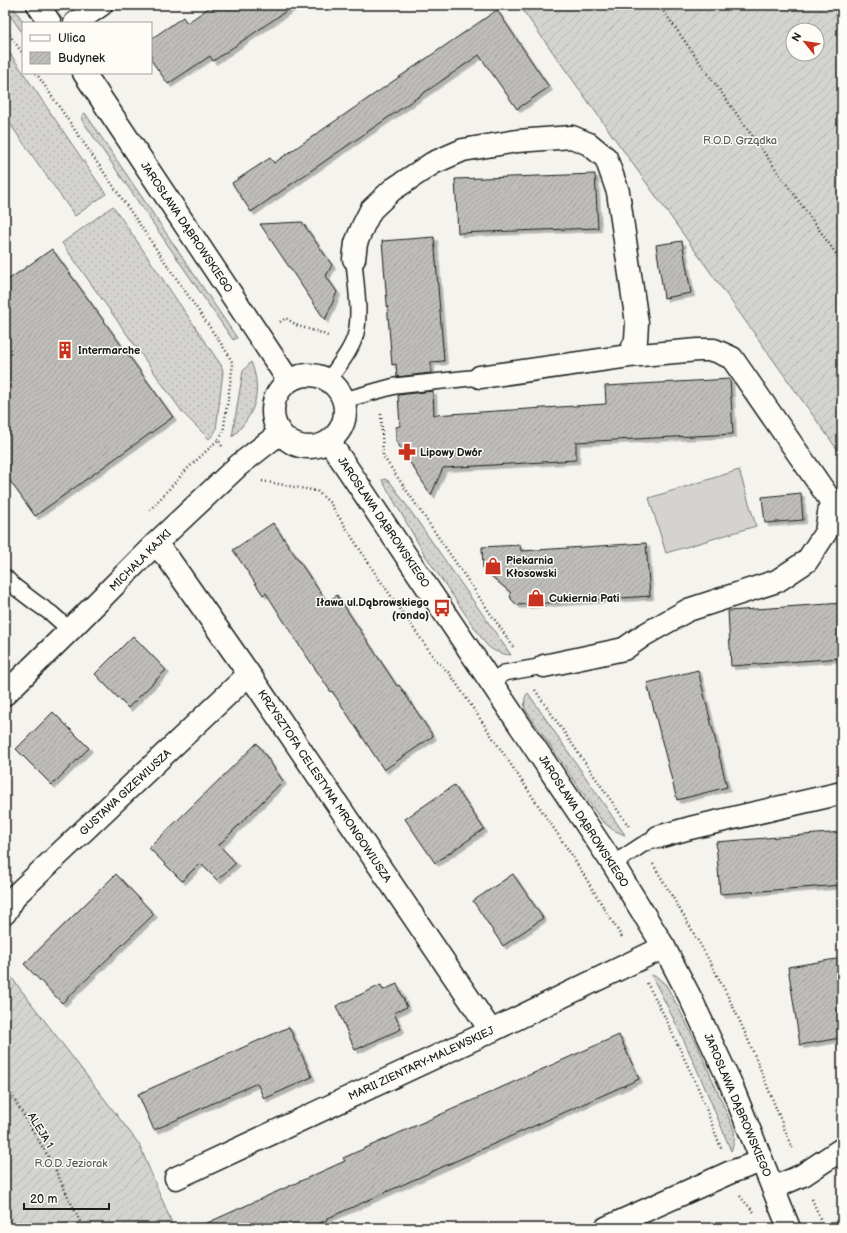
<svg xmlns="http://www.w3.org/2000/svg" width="847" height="1233" font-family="'Balsamiq Sans',sans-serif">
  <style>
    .grass { fill: url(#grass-dots); stroke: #787876 }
    .garden { fill: url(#garden-furrows); stroke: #787876; fill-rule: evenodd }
    .pitch { fill: #d4d3cf; stroke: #787876 }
    .building { fill: url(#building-hatch); stroke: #1c1c1c; filter: url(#shadow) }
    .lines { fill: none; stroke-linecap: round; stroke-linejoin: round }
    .service-casing { stroke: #1c1c1c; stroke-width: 18 }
    .minor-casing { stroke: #1c1c1c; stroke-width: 25 }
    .tertiary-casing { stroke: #1c1c1c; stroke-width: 25 }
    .path { stroke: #1c1c1c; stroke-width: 2.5; stroke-dasharray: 1 3; stroke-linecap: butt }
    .service { stroke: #fdfcf7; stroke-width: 15 }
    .minor { stroke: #fdfcf7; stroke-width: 22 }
    .tertiary { stroke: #fdfcf7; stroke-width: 22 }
    .labels { text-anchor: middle; stroke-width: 3; stroke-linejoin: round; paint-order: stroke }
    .park-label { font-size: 11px; fill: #5c5c5b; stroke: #fdfcf7 }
    .street-label { font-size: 11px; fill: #1c1c1c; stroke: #fdfcf7 }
    .poi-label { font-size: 11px; font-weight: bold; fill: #1c1c1c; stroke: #fdfcf7; text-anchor: start }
  </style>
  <defs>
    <pattern id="grass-dots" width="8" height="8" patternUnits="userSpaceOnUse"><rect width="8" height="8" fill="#d4d3cf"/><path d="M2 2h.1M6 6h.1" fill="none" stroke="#b5b5b1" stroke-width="1.8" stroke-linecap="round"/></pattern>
    <pattern id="garden-furrows" width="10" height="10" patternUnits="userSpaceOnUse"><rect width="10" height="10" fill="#d4d3cf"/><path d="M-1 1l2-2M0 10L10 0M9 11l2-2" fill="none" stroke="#b5b5b1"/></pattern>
    <pattern id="building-hatch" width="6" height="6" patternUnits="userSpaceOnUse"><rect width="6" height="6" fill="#bebdba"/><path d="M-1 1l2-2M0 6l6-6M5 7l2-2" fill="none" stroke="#a3a29f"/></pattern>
    <filter id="shadow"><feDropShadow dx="3.5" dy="3.5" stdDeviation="0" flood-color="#0004"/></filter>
  </defs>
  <rect width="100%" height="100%" fill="#f4f3ee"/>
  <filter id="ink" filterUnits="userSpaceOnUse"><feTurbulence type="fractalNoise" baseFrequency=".025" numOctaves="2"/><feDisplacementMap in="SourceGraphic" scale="8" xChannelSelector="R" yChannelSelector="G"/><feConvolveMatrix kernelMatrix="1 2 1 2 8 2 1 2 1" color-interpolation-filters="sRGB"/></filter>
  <g filter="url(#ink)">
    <path class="grass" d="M 5,5 L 12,5 L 24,23 L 23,23 L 23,34 L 5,8 Z
      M 5,46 L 106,194 L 75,216 L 5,117 Z
      M 85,113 L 237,338 L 233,340 L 82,120 C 81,117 82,115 85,113 Z
      M 113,206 L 221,365 L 223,371 L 216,430 L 213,435 L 209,439 L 183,413 L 62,243 Z
      M 251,362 C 263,392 255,415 232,437 L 243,371 Z
      M 385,479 L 391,483 L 511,655 C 501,654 491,651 485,643 L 425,555 L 382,480 Z
      M 528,693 L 625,835 L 613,830 L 602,821 L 525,709 C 524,702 524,697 528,693 Z
      M 651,975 L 657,977 L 666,985 L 678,1007 L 698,1046 L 734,1130 C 735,1138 734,1144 731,1151 C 707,1091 682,1032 651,975 Z"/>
    <path class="garden" d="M 519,5 L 842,5 L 842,456 ZM 793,30 L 817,30 L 817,54 L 793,54 Z
      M 5,969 L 139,1144 L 174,1228 L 5,1228 Z"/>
    <path class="pitch" d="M 739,470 L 756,526 L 666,553 L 649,498 Z"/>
    <path class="building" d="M 213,5 L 295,5 L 213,61 L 210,56 L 168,84 L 151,60 L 151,39 L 183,17 L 187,23 Z
      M 497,10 L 549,87 L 517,109 L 479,55 L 251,212 L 232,183 L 270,158 L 274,163 Z
      M 595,174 L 598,228 L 458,233 L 455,179 Z
      M 302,222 L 332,265 L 326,276 L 337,292 L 325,320 L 260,224 Z
      M 434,237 L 444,361 L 431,362 L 431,373 L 397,377 L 396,364 L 392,365 L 382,241 Z
      M 682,241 L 691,293 L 664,298 L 656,245 Z
      M 52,249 L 173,417 L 35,516 L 5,474 L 5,282 Z
      M 730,379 L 733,434 L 576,442 L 576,460 L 443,468 L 431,495 L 396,441 L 396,427 L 400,426 L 398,395 L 433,391 L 434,415 L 606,404 L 605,386 Z
      M 801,493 L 803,520 L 765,523 L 762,497 Z
      M 273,523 L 327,602 L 337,595 L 397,686 L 399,685 L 433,736 L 384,770 L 332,691 L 331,692 L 297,642 L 266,593 L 263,595 L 233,550 Z
      M 646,543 L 650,596 L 517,605 L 511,599 L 510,592 L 483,569 L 482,547 L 520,545 L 521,551 Z
      M 842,603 L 842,658 L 731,666 L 728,611 Z
      M 133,636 L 166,670 L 128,708 L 95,674 Z
      M 698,670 L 727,787 L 677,800 L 647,683 Z
      M 53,712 L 89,748 L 52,785 L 16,749 Z
      M 257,743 L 283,781 L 219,845 L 236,863 L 217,880 L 200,863 L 182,881 L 149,848 Z
      M 454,785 L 484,829 L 435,863 L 405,819 Z
      M 842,832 L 842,885 L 720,894 L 716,842 Z
      M 116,874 L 154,914 L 62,1003 L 24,964 Z
      M 513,874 L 543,918 L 503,946 L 473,901 Z
      M 842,958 L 842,1033 L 839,1033 L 840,1038 L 800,1045 L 788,967 Z
      M 397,984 L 407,1007 L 394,1013 L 401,1029 L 355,1050 L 336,1006 L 381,985 L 383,990 Z
      M 289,1027 L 312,1077 L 264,1099 L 257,1083 L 154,1130 L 138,1094 Z
      M 619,1035 L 639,1079 L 326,1219 L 327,1220 L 309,1228 L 196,1228 L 345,1161 L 343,1158 Z"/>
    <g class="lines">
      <g class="service-casing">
        <path id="service" d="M 328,381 C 338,366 352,350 356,333 C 361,311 355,281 354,259
          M 344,400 L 395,386 L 480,377
          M 5,577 L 15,587 L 36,603 L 52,614 L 70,630
          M 492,682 L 504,673 L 544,666
          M 613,864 L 642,845 L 658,837"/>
      </g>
      <g class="minor-casing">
        <path id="minor" d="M 75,23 L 101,5
          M 354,259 L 356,243 L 363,226 L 371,210 L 392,190 L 433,163 L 463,150 L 517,141 L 572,137 L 589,144 L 606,158 L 618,192 L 637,323 L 636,340 L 629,356
          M 480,377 L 629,356 L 698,350 L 714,350 L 732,358 L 831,501 L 826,532 L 807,561 L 777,581 L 688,610 L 644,635 L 624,649 L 544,666
          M 155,544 L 168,558 L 249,674 L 491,1031
          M 5,694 L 70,630 L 155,544 L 239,465 L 280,433
          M 658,837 L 690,828 L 842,793
          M 5,913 L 16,895 L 249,674
          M 176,1178 L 491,1031 L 664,947
          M 773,1188 L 803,1175 L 842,1149
          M 606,1228 L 731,1172 L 762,1161"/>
      </g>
      <g class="tertiary-casing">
        <path id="tertiary" d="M 38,5 L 50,23
          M 84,73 L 289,381
          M273 411a36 36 0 1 1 72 0a36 36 0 1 1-72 0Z
          M 329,441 L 613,864 L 664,947 L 690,997 L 730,1082 L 789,1228"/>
      </g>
      <path class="path" d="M 659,5 L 842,262
        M 5,28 L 23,54
        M 36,73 L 228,354 L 233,364 L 223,433 L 218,440 L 222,446
        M 280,322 L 286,318 L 298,326 L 319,332 L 330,337
        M 381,414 L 383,456 L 514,648
        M 262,481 L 317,491 L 330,503 L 375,573 L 435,659 L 450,674 L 571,854 L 623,939
        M 150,510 L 187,469 L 218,440
        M 535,690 L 630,828
        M 653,864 C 682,913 712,962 736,1013 C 757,1058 774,1104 793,1150
        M 647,983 L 663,1013 L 699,1090 L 721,1148
        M 5,1084 L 52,1163 L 83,1228
        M 740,1196 L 742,1199 L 754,1212
        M 812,1199 L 824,1228"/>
      <use href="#service" class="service"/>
      <use href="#minor" class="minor"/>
      <use href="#tertiary" class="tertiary"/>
    </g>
  </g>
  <defs>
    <g id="building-bare" transform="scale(1.38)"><path d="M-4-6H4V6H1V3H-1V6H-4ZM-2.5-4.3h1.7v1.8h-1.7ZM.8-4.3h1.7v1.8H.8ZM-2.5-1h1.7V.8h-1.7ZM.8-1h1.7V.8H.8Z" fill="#c8321e" stroke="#fdfcf7" stroke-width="2.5" paint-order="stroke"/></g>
    <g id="pharmacy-bare" transform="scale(1.38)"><path d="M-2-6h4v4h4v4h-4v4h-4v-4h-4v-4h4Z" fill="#c8321e" stroke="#fdfcf7" stroke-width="2.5" paint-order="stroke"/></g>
    <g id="shop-bare" transform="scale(1.38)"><path d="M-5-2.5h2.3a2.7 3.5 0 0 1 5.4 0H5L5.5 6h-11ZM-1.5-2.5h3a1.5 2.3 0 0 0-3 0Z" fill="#c8321e" stroke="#fdfcf7" stroke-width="2.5" paint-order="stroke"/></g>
    <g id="bus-bare" transform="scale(1.38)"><path d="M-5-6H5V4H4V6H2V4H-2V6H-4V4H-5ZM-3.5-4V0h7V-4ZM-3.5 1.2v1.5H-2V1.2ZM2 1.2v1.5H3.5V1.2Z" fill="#c8321e" stroke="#fdfcf7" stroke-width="2.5" paint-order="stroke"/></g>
  </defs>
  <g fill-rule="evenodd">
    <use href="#building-bare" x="65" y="350"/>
    <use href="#pharmacy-bare" x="407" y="452"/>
    <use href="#shop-bare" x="493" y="566"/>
    <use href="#shop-bare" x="536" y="598"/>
    <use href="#bus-bare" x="442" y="608"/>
  </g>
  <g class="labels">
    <g class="park-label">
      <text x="740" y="144">R.O.D. Grządka</text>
      <text x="71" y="1167">R.O.D. Jeziorak</text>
    </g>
    <g class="street-label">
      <text transform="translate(187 227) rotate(56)" y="4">JAROSŁAWA DĄBROWSKIEGO</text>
      <text transform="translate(384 522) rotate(56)" y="4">JAROSŁAWA DĄBROWSKIEGO</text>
      <text transform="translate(140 560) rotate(-45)" y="4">MICHAŁA KAJKI</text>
      <text transform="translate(325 786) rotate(56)" y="4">KRZYSZTOFA CELESTYNA MRONGOWIUSZA</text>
      <text transform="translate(125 792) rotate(-43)" y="4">GUSTAWA GIZEWIUSZA</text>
      <text transform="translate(584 821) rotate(57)" y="4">JAROSŁAWA DĄBROWSKIEGO</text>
      <text transform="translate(421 1063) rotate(-25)" y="4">MARII ZIENTARY-MALEWSKIEJ</text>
      <text transform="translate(738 1105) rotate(67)" y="4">JAROSŁAWA DĄBROWSKIEGO</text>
      <text transform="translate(41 1130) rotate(59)" y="4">ALEJA 1</text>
    </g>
    <g class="poi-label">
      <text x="78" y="354">Intermarche</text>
      <text x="420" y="456">Lipowy Dwór</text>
      <text x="506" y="564">Piekarnia<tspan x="506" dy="13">Kłosowski</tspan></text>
      <text x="549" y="602">Cukiernia Pati</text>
      <text x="429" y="606" text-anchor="end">Iława ul.Dąbrowskiego<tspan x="429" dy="13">(rondo)</tspan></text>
    </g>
  </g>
  <rect width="847" height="1233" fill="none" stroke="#fdfcf7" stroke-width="20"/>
  <rect x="10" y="10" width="827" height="1213" fill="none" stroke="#1c1c1c" stroke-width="1.5" filter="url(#ink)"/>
  <rect x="22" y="22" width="130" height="52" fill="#fdfcf7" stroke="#a3a29f"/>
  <rect x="30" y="35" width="20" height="6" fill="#fdfcf7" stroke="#a3a29f"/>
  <text x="58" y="42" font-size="12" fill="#1c1c1c">Ulica</text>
  <rect x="30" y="52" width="20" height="12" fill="url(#building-hatch)" stroke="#a3a29f"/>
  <text x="58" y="62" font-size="12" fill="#1c1c1c">Budynek</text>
  <g transform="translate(805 42) rotate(300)"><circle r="19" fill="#fdfcf7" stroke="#a3a29f"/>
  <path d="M0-3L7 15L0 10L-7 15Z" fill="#c8321e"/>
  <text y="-6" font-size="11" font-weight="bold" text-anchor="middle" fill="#1c1c1c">N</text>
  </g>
  <path d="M24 1203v6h85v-6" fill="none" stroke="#1c1c1c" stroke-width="2"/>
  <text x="30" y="1203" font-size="12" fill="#1c1c1c" stroke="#fdfcf7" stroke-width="3" paint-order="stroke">20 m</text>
</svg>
